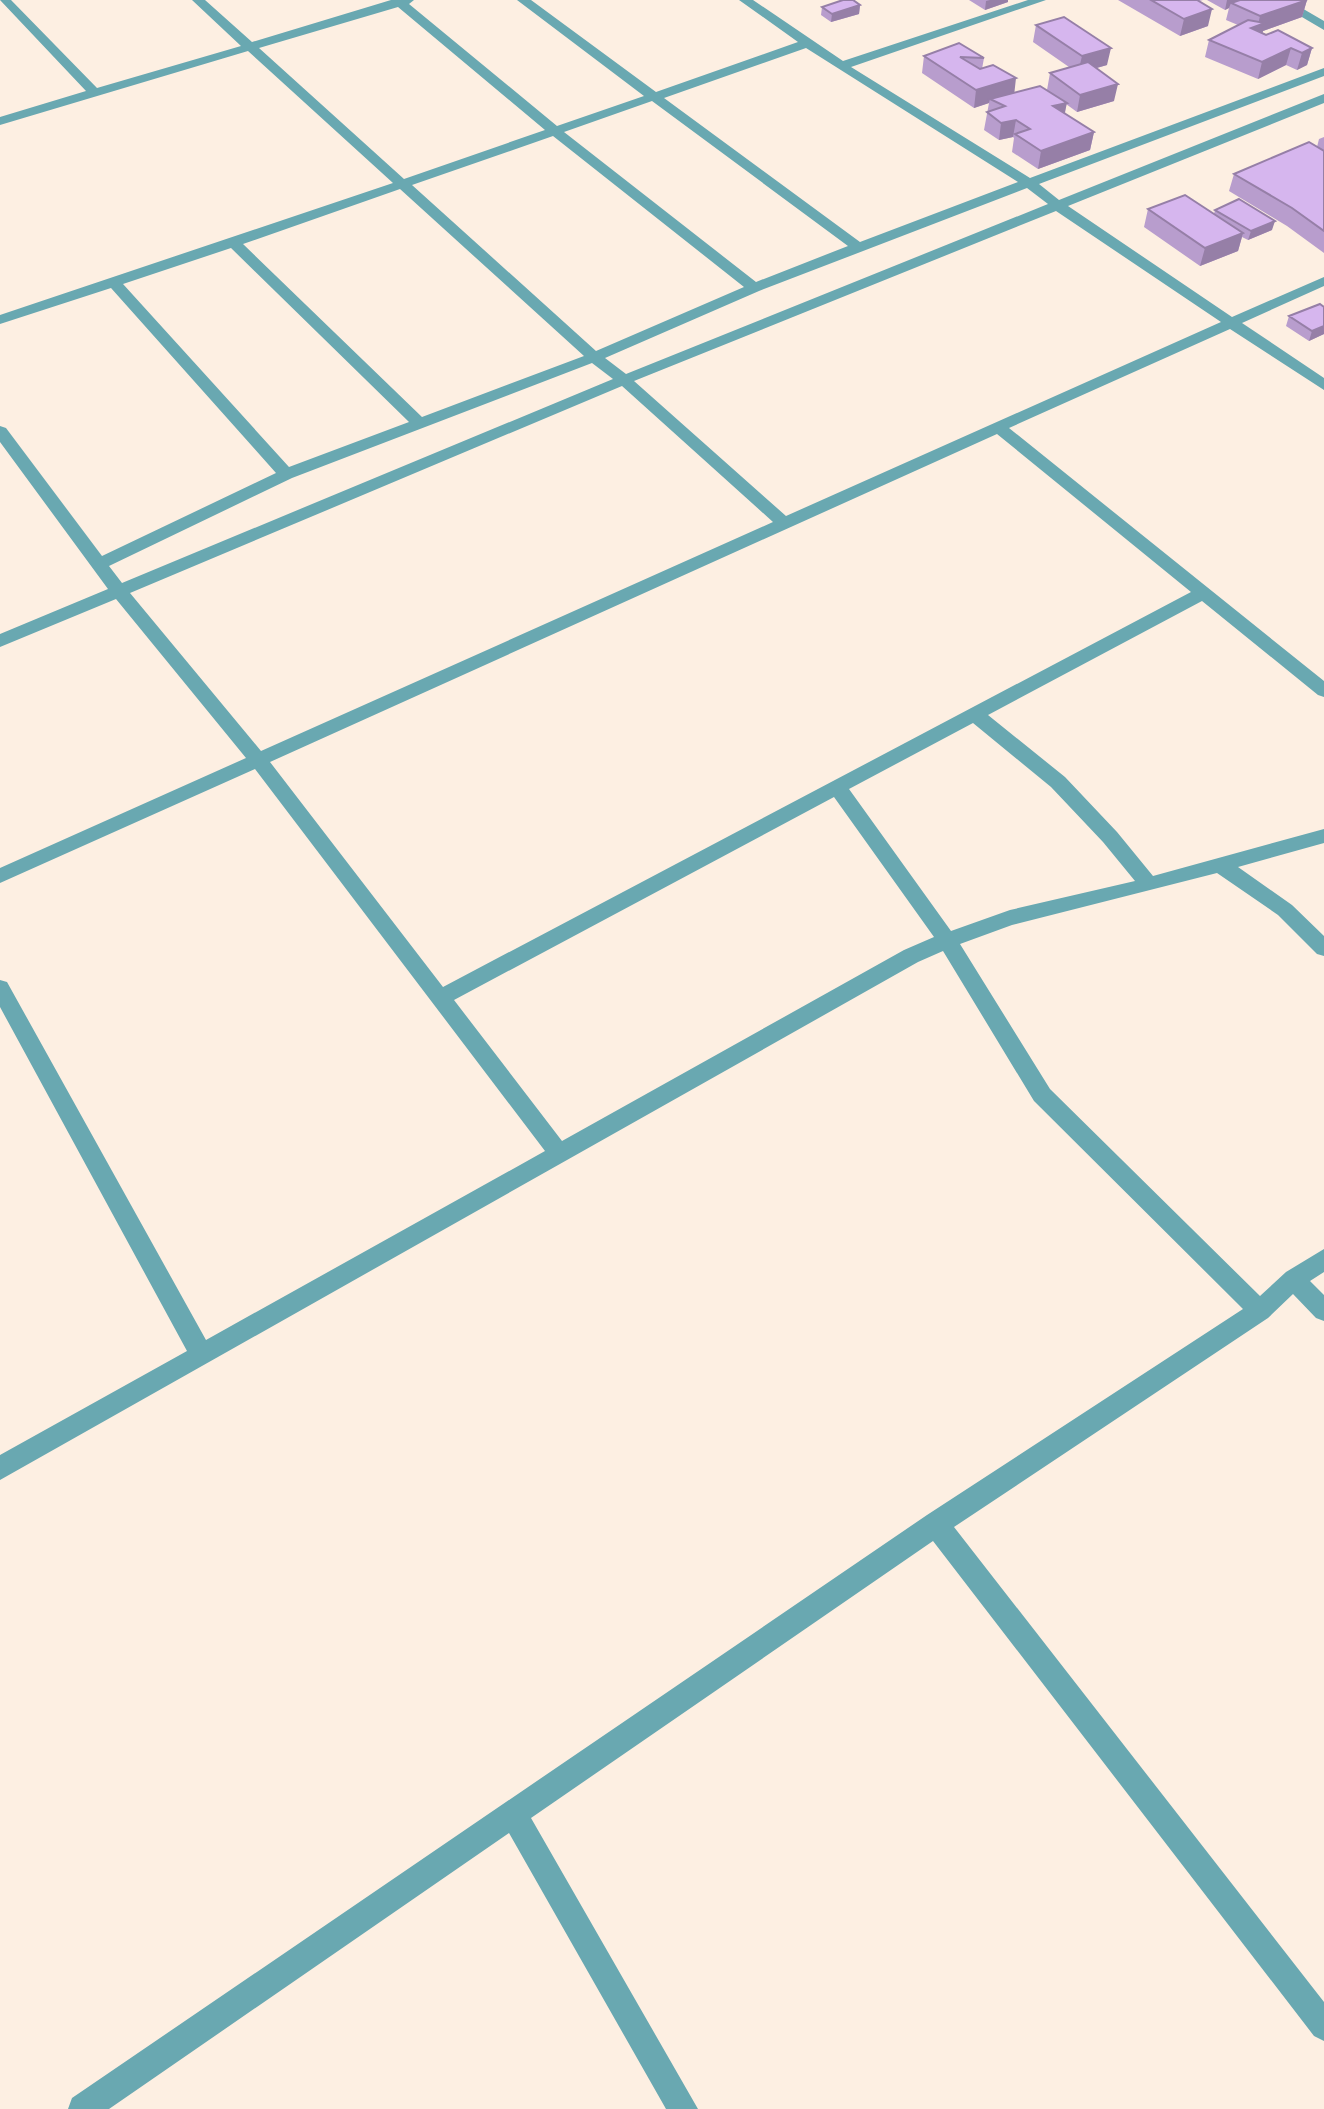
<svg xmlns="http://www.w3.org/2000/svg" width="1324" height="2109" font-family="'Noto Sans',sans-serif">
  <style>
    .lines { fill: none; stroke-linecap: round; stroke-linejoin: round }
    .minor { fill: #69a8b1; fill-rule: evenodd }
    .wall { fill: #b89dcd }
    .shaded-wall { fill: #967fa7 }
    .building { fill: #d6b6ee; stroke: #967fa7; stroke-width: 2 }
  </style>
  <rect width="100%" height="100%" fill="#fdefe2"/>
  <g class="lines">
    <path class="minor" d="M 0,0 L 11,0 L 97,88 L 241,46 L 192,0 L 205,0 L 252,42 L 391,0 L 414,0 L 409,4 L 557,126 L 644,96 L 517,0 L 531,0 L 656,92 L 798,42 L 739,0 L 753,0 L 843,61 L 1028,0 L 1046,0 L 851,67 L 1030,178 L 1324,68 L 1324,76 L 1039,184 L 1059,200 L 1324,94 L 1324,103 L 1068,206 L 1232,317 L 1324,277 L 1324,286 L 1242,323 L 1324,378 L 1324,390 L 1230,329 L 1009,428 L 1324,681 L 1324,697 L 1318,695 L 1202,601 L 988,715 L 1065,777 L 1117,832 L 1153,876 L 1324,829 L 1324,843 L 1238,867 L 1292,905 L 1324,936 L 1324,956 L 1317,954 L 1278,915 L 1217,873 L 1012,925 L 960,944 L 1050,1089 L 1260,1296 L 1286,1272 L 1324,1249 L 1324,1272 L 1310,1281 L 1324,1295 L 1324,1321 L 1316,1318 L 1293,1294 L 1268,1318 L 954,1527 L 1324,2002 L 1324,2041 L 1314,2036 L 933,1541 L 531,1818 L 698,2109 L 666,2109 L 509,1833 L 109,2109 L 68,2109 L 72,2098 L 927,1515 L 1243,1309 L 1034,1101 L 943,951 L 918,962 L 0,1480 L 0,1455 L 187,1351 L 0,1007 L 0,980 L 7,982 L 206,1340 L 545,1151 L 255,769 L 0,883 L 0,868 L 246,758 L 116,599 L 0,647 L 0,634 L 108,589 L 0,442 L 0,426 L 6,428 L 102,556 L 276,473 L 111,288 L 0,324 L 0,315 L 393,183 L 248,51 L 0,125 L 0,117 L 86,91 ZM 398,7 L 545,130 L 404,179 L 259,48 ZM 806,48 L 1018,182 L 860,242 L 664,98 ZM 652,101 L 848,246 L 756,282 L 564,132 ZM 553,136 L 744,287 L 596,351 L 412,185 ZM 1027,188 L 1048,204 L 626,374 L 605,358 L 759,291 ZM 400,189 L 584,356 L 422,417 L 243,244 ZM 1056,211 L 1221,322 L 786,516 L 634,381 ZM 231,248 L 409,422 L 289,467 L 123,284 ZM 592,363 L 613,379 L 122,583 L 109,566 L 292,478 ZM 622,386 L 773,522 L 261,751 L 130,593 ZM 997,434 L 1191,592 L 443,987 L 270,762 ZM 973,723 L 1051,787 L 1103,842 L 1135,881 L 1010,910 L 951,931 L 849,789 ZM 834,797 L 934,937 L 904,950 L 562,1141 L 454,1000 Z
      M 1273,0 L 1288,0 L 1324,21 L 1324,30 Z"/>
  </g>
  <path class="wall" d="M 969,0 L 1008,0 L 1008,2 L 985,10 Z
    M 1118,0 L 1203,0 L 1199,1 L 1208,26 L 1180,36 Z
    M 1207,0 L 1307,0 L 1302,17 L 1263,31 L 1262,33 L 1312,48 L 1307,65 L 1297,70 L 1286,65 L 1258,79 L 1205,57 L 1209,40 L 1238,25 L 1226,20 L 1229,8 L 1225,10 Z
    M 860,5 L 859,14 L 831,22 L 821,15 L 822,7 Z
    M 1036,25 L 1107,65 L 1097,68 L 1114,101 L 1077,112 L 1066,104 L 1065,114 L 1094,132 L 1090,150 L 1038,169 L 1012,152 L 1014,138 L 1013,137 L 999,140 L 984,130 L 989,103 L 974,108 L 922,73 L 924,56 L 984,58 L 982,69 L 1014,93 L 1047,90 L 1050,73 L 1069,67 L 1033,42 Z
    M 1324,137 L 1324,253 L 1287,226 L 1229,191 L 1234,174 L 1317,147 L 1319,139 Z
    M 1148,209 L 1214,214 L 1215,210 L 1272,230 L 1248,240 L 1242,237 L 1238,251 L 1200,266 L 1144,227 Z
    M 1324,307 L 1324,334 L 1309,341 L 1286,326 L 1289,316 Z"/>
  <path class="shaded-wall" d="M 990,0 L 1008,0 L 1008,2 L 985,10 L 986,1 Z
    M 1227,0 L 1252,0 L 1231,3 L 1229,8 L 1225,10 Z
    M 1307,0 L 1302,17 L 1263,31 L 1260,40 L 1251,28 L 1258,25 L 1260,16 Z
    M 860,5 L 859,14 L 831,22 L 832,14 Z
    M 1212,9 L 1208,26 L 1180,36 L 1184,19 Z
    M 1111,48 L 1107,65 L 1078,73 L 1082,56 Z
    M 1291,48 L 1286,65 L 1258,79 L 1262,62 Z
    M 1312,48 L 1307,65 L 1297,70 L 1302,53 Z
    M 1016,78 L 1014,96 L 990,99 L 989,103 L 974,108 L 976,90 Z
    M 1118,84 L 1114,101 L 1077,112 L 1080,95 Z
    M 1067,103 L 1063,120 L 1053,106 Z
    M 1016,120 L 1013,137 L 999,140 L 1001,123 Z
    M 1094,132 L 1090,150 L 1038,169 L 1041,151 Z
    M 1275,221 L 1272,230 L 1248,240 L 1251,231 Z
    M 1243,233 L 1238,251 L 1200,266 L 1205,248 Z
    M 1324,326 L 1324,334 L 1309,341 L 1312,331 Z"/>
  <path class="building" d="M 843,0 L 853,0 L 860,5 L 832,14 L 822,7 Z
    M 1151,0 L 1197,0 L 1212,9 L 1184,19 Z
    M 1240,0 L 1307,0 L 1260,16 L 1231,3 Z
    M 1064,17 L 1111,48 L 1082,56 L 1036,25 Z
    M 1248,20 L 1265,23 L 1251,28 L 1266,35 L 1278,30 L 1312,48 L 1302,53 L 1291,48 L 1262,62 L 1209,40 Z
    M 959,43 L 984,58 L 960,57 L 980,69 L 993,65 L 1016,78 L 976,90 L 924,56 Z
    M 1088,62 L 1118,84 L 1080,95 L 1050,73 Z
    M 1040,86 L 1067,103 L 1053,106 L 1094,132 L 1041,151 L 1015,134 L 1030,129 L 1016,120 L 1001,123 L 987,112 L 1005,106 L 990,99 Z
    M 1309,142 L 1324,151 L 1324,231 L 1292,208 L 1234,174 Z
    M 1185,195 L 1243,233 L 1205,248 L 1148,209 Z
    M 1239,199 L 1275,221 L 1251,231 L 1215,210 Z
    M 1320,304 L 1324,307 L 1324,326 L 1312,331 L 1289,316 Z"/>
</svg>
